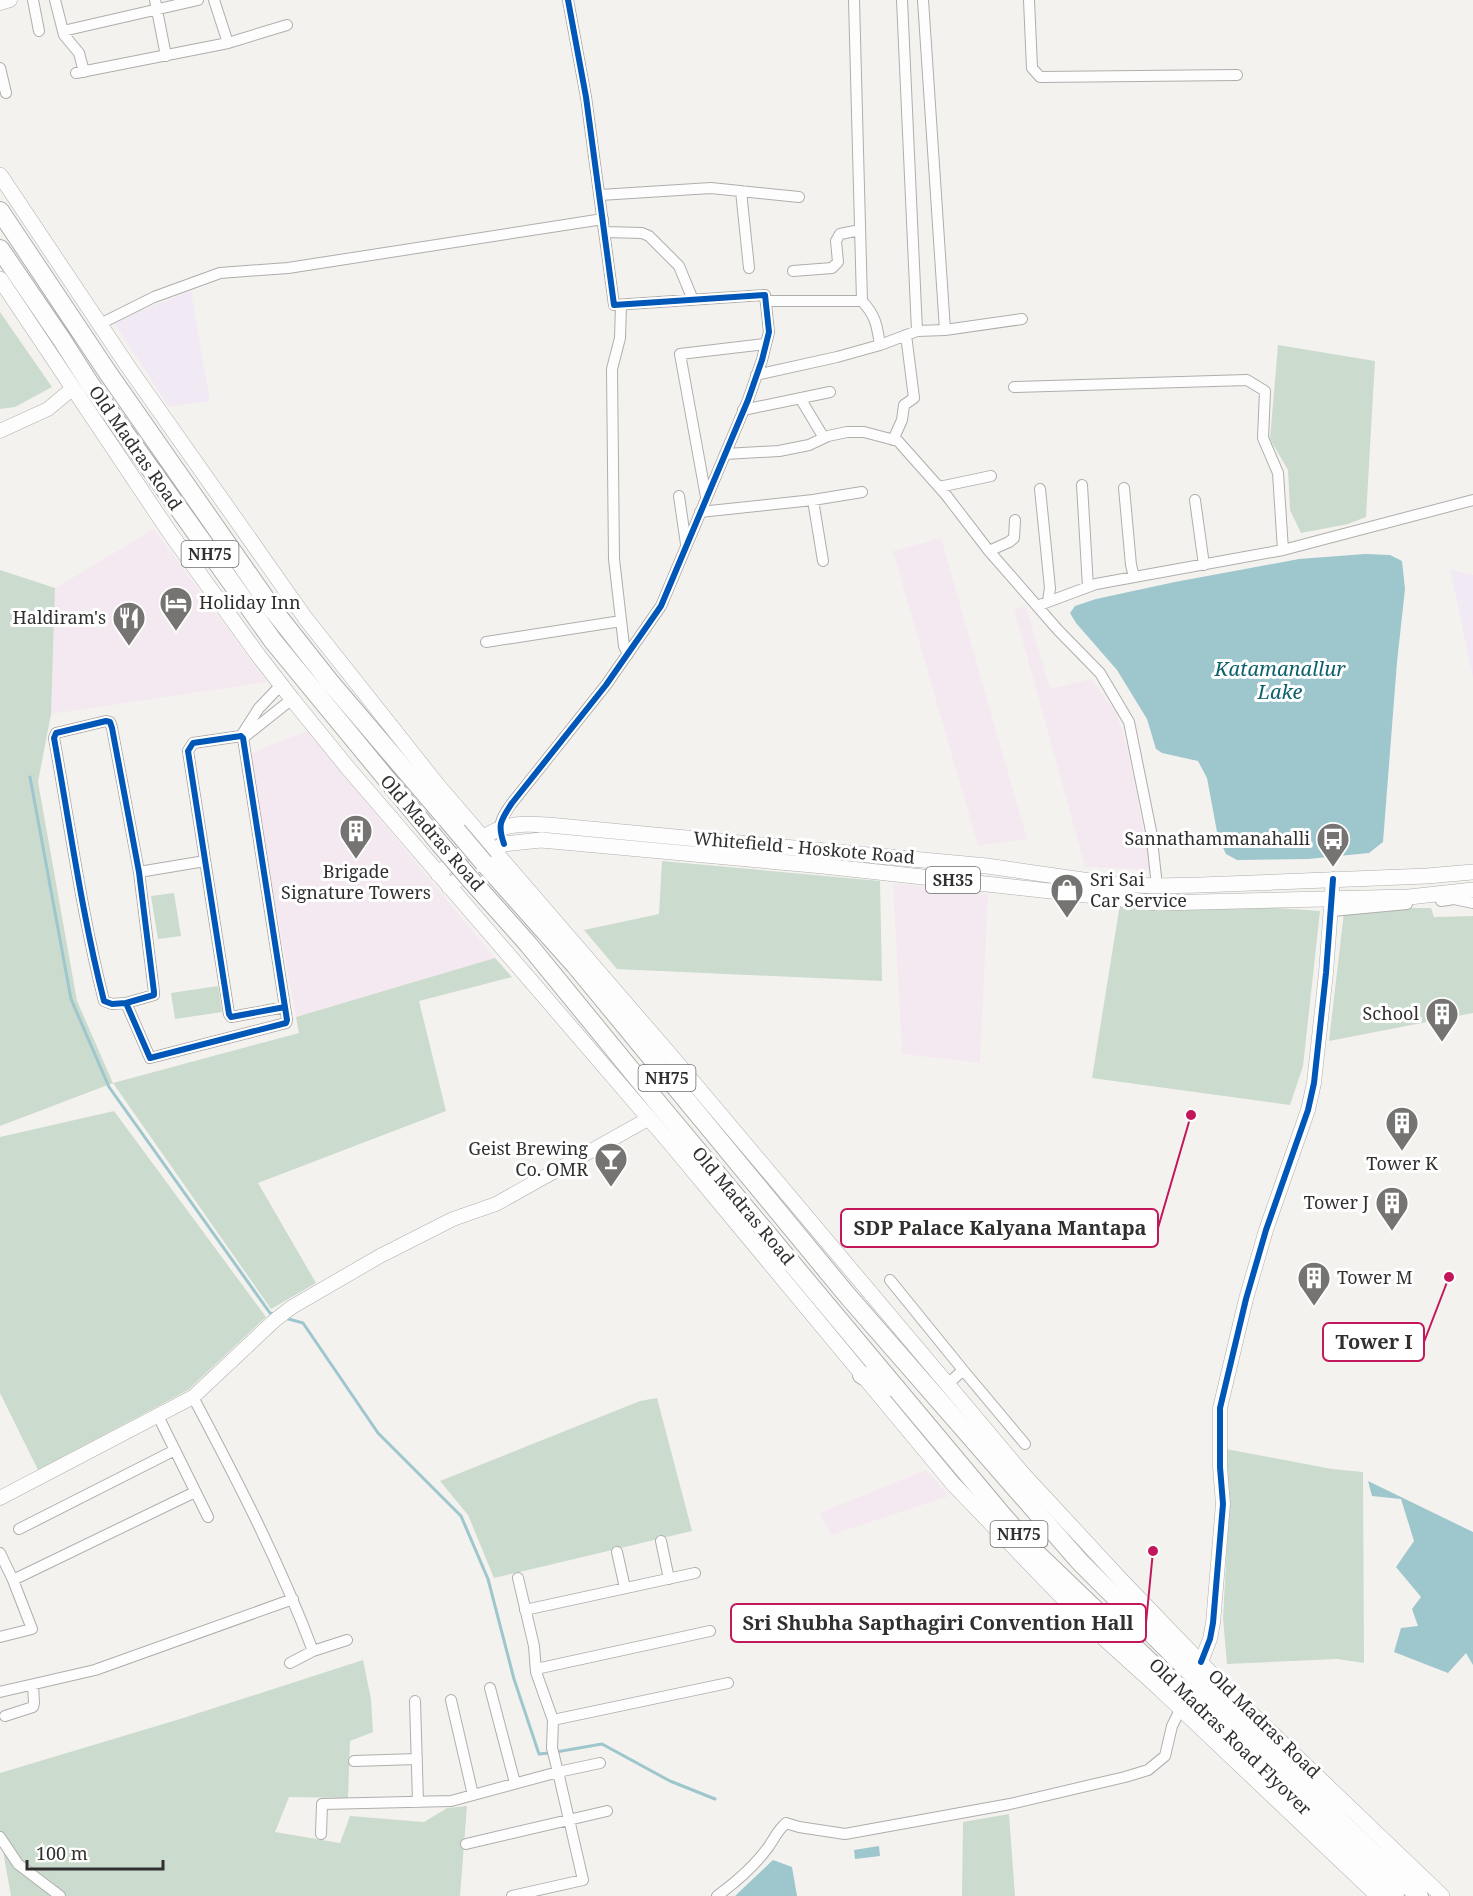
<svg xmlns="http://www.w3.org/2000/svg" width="1473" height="1896" font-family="'Noto Serif',serif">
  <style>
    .commercial { fill: #f5e9f1 }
    .education { fill: #f1eaf5 }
    .green { fill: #cbdbce }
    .water { fill: #9dc6cd }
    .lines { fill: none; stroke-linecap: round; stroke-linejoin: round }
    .stream { stroke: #9dc6cd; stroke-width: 3 }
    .street-casing { stroke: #b0aeac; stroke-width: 12 }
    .secondary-casing { stroke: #b0aeac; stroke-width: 15 }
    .primary-casing { stroke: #b0aeac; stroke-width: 16 }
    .highway-casing { stroke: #b0aeac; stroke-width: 20 }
    .street { stroke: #fdfdfd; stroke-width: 10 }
    .secondary { stroke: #fdfdfd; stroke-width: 14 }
    .primary { stroke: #fdfdfd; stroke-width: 15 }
    .highway { stroke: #fdfdfd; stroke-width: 18 }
    .highway-bridge-casing { stroke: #b0aeac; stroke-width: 20; stroke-linecap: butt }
    .highway-bridge { stroke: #fdfdfd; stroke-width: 18 }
    .cycleway-casing { stroke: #fff; stroke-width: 10 }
    .cycleway { stroke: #0057b8; stroke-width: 6 }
    .labels { text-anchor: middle; stroke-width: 6; stroke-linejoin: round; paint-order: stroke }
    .shield { fill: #fff; stroke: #6f6e6d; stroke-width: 1.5 }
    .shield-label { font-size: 16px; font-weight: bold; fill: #31302f }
    .street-label { font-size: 18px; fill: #31302f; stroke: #fff }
    .poi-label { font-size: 18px; fill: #31302f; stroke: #fff; text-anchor: end }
    .water-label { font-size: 20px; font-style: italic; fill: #0e616c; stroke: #fff }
    .leader { fill: none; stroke: #c2185b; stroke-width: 2 }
    .callout-dot { fill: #c2185b; stroke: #fff; stroke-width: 2 }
    .callout { fill: #fff; stroke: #c2185b; stroke-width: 2 }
    .callout-label { font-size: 20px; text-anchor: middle; font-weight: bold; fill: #31302f }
  </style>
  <rect width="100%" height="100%" fill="#f4f2ef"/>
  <path class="commercial" d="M 154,529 L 267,682 L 51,714 L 55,588 Z
    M 941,538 L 1027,839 L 978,846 L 893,551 Z
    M 1026,606 L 1050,689 L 1091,679 L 1116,712 L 1128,750 L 1151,870 L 1085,867 L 1014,609 Z
    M 307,731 L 495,958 L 296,1017 L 248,754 Z
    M 893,883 L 988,894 L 980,1063 L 902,1054 Z
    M 926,1470 L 949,1496 L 831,1535 L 819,1513 Z"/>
  <path class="education" d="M 191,291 L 210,401 L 169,407 L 113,321 Z
    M 1450,569 L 1473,575 L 1473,678 Z"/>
  <path class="green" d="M 0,312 L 52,387 L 15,407 L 0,409 Z
    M 1278,345 L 1375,361 L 1366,517 L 1348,524 L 1301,533 L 1290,510 L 1288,470 L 1270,439 Z
    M 0,570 L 55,588 L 51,714 L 38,782 L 77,1001 L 113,1083 L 299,1033 L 296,1017 L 495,958 L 512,977 L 419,1001 L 446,1111 L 258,1183 L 316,1283 L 271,1309 L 113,1083 L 0,1126 Z
    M 662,861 L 880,881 L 882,981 L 617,969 L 584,930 L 659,914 Z
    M 174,893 L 181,936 L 158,939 L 151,896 Z
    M 1120,904 L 1264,907 L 1320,911 L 1303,1066 L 1290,1105 L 1092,1078 Z
    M 1380,908 L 1431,908 L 1434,917 L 1473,916 L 1473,1013 L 1329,1041 L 1344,912 Z
    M 218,986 L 222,1012 L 175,1019 L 171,993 Z
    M 114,1111 L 266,1317 L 188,1390 L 38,1470 L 0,1393 L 0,1137 Z
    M 657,1398 L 692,1531 L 494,1578 L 468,1515 L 440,1481 L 640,1401 Z
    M 1226,1449 L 1332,1469 L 1363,1472 L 1364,1663 L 1337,1659 L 1227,1664 L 1223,1618 L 1228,1526 Z
    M 363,1660 L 371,1699 L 373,1732 L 350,1741 L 348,1798 L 289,1797 L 275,1832 L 340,1843 L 350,1816 L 424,1822 L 447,1808 L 467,1806 L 460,1896 L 11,1896 L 0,1834 L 0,1773 L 180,1719 Z
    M 1009,1814 L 1015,1896 L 962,1896 L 963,1822 Z"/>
  <path class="water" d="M 1365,554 L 1390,555 L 1402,561 L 1405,589 L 1397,662 L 1383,842 L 1369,853 L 1308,859 L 1237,860 L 1226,854 L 1218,837 L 1207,778 L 1198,761 L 1162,753 L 1156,749 L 1147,719 L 1117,670 L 1076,623 L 1070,613 L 1075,606 L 1096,599 L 1175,582 L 1299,559 Z
    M 1368,1481 L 1473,1532 L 1473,1665 L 1466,1653 L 1448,1673 L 1394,1652 L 1401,1628 L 1418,1626 L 1412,1609 L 1421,1597 L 1396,1567 L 1414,1541 L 1401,1499 L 1372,1496 Z
    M 879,1846 L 880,1856 L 855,1859 L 854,1850 Z
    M 773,1860 L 792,1867 L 797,1896 L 735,1896 Z"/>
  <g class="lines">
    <path class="stream" d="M 30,777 L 71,999 L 109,1087 L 270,1313 L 276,1315
      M 285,1318 L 303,1323 L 378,1433 L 461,1516 L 488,1579 L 514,1679 L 539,1754 L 549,1753
      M 556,1752 L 602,1744 L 670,1781 L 715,1799"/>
    <g class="street-casing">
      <path id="street" d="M 33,0 L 39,31
        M 55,0 L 64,35 L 79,53 L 84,72
        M 155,0 L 166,56
        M 214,0 L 228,43
        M 902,0 L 917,331
        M 923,0 L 945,330
        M 1029,0 L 1032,68 L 1040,77 L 1237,75
        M 63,31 L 198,0
        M 0,68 L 6,93
        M 76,73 L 228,43 L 287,25
        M 741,191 L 749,268
        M 600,195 L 711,188 L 799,197
        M 605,232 L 642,233 L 649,236 L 679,266 L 693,300
        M 793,271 L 832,268 L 838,262 L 836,241 L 840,234 L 860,230
        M 766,301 L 862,301 L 854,0
        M 862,301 C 876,316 877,326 880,345
        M 621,305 L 620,338 L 612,369 L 614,559 L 624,646 L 628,654
        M 100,324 L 154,297 L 220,273 L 288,268 L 603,219
        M 756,375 L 837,357 L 880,345 L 917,331 L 945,330 L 1022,319
        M 1014,387 L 1247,380 L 1265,391 L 1263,438 L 1278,473 L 1283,550
        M 800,398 L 824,438
        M 743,410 L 830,392
        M 893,440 L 902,420 L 904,405 L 914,398 L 906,335
        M 725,454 L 779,451 L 809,445 L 828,436 L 847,432 L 864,432 L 898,441 L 946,495 L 989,551 L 1058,630 L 1100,673 L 1129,722 L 1151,831 L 1157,886
        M 1082,485 L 1088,587
        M 939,487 L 991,476
        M 1124,488 L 1131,565 L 1134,577
        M 1040,489 L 1050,588 L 1048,601
        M 679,496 L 686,544
        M 706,497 L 680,354 L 765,344
        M 813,500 L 823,561
        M 1195,500 L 1204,565
        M 700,512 L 813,500 L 862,492
        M 989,551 L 1009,542 L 1014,538 L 1015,520
        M 1037,606 L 1096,584 L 1283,550 L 1473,500
        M 486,642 L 621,621
        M 241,736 L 259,708 L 281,685
        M 243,738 L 292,699
        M 501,834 C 498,822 505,813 512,803 L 606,685 L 661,606 L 748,400 L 762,360 L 769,332 L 765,295 L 614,305 L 586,97 L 568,0
        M 139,872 L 205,861
        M 1441,901 L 1454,899 L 1473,903
        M 1332,911 L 1407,904
        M 126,1003 L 154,995 L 154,992 L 139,872 L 112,728 L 110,722 L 106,721 L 56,733 L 54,738 C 70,826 82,915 104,1001 L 112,1004 L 126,1003 L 150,1058 L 286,1023 L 287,1020 L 243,738 L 241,736 L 193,743 L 188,751 L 229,1014 L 231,1017 L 285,1007
        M 890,1280 L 963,1370 L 948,1384
        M 963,1370 L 1025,1444
        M 193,1397 C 237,1480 280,1563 313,1651
        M 158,1416 L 208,1517
        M 19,1529 L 175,1450
        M 661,1541 L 669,1579
        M 617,1552 L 625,1588
        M 0,1553 L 13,1580
        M 518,1578 L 534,1646 L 536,1672 L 553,1720 L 552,1748 L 558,1772 L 600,1763
        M 525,1610 L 695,1573
        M 0,1637 L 32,1629 L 13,1580 L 195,1492
        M 290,1663 L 313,1651 L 347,1640
        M 536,1669 L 710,1631
        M 490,1688 L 515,1783
        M 0,1692 L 95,1670 L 293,1599
        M 451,1700 L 473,1795
        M 415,1701 L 418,1802
        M 5,1716 L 33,1707 L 34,1703 L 33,1685
        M 553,1720 L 728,1683
        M 354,1761 L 417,1759
        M 321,1834 L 322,1804 L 451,1801 L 558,1772 L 583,1880 L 512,1896
        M 0,1837 L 18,1864 L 60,1896
        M 466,1844 L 607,1811
        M 717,1896 C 736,1882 755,1866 769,1846 C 775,1837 778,1830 786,1823 L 799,1827 L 845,1834 L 1010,1804 L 1125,1777 L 1148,1770 L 1165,1756 L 1172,1726 L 1181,1708"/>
    </g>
    <g class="secondary-casing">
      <path id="secondary" d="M 0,3 L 10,0
        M 0,431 L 48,409 L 73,388
        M 0,1498 L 193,1397 L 275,1320 L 292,1307 L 380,1256 L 453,1219 L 496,1204 L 648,1119
        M 1201,1662 L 1210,1639 L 1213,1623 L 1223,1504 L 1220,1467 L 1220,1408 L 1246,1299 L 1266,1230 L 1308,1110 L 1314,1083 L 1326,973 L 1333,879"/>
    </g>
    <g class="primary-casing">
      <path id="primary" d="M 0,175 L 127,365 L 306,619 L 440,788 L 672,1057 L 1022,1473 L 1123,1582 L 1229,1692 L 1442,1896
        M 0,279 L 170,533 L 258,655 L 292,699 L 347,767 L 671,1144 L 953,1484 L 1086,1622 L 1160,1689 L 1378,1896
        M 438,874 C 458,858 478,836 502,828 C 517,823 533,824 548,825 L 987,866 L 1111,884 L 1157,886 L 1200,885 L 1427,876 L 1473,872
        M 449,887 L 493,851 L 504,844 L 541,840 L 823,866 L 1158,903 L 1409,897 L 1473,890"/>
    </g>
    <g class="highway-casing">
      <path id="highway" d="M 0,211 L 108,373 L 274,611 L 330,682 L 457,831
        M 0,249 L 62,340 L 90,384 L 273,641 L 440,844
        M 484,863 L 575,965 L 847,1295 L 1080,1562 L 1342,1823 L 1419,1896
        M 470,879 L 528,944 L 662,1108 L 1003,1516 L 1034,1551 L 1153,1665 L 1183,1690 L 1395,1896
        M 862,1375 L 897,1389"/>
    </g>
    <use href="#street" class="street"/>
    <use href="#secondary" class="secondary"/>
    <use href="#primary" class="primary"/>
    <use href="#highway" class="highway"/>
    <g class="highway-bridge-casing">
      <path id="highway-bridge" d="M 457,831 L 484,863
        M 440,844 L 470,879"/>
    </g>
    <use href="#highway-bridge" class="highway-bridge"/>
    <g class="cycleway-casing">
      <path id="cycleway" d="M 504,844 C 497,824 501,820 512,803 L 606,685 L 661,606 L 748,400 L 762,360 L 769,332 L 765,295 L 614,305 L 586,97 L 568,0
        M 126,1003 L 154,995 L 154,992 L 139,872 L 112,728 L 110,722 L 106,721 L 56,733 L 54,738 C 70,826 82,915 104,1001 L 112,1004 L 126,1003 L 150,1058 L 286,1023 L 287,1020 L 243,738 L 241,736 L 193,743 L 188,751 L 229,1014 L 231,1017 L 285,1007
        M 1201,1662 L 1210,1639 L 1213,1623 L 1223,1504 L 1220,1467 L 1220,1408 L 1246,1299 L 1266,1230 L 1308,1110 L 1314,1083 L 1326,973 L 1333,879"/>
    </g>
    <use href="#cycleway" class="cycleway"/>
  </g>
  <defs>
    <g id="hotel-pin" transform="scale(1.725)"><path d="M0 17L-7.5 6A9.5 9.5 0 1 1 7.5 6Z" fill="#757472" stroke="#fff"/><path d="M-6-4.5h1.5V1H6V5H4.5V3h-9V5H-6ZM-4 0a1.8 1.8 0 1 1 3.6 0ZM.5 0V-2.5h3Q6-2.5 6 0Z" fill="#fff"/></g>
    <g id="restaurant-pin" transform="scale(1.725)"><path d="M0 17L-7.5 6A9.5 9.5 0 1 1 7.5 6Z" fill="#757472" stroke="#fff"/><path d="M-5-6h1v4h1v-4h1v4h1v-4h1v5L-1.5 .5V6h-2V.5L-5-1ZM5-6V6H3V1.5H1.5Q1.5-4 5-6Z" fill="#fff"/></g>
    <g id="building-pin" transform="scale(1.725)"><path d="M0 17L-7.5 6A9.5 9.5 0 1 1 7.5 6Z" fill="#757472" stroke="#fff"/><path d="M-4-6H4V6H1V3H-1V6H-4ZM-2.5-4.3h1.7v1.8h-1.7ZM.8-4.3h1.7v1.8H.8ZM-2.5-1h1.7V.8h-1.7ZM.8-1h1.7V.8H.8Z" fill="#fff"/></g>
    <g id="bus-pin" transform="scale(1.725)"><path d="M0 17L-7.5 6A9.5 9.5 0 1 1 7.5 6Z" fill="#757472" stroke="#fff"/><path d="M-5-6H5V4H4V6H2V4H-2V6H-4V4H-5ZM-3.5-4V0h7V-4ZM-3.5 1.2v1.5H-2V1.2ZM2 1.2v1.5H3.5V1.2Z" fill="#fff"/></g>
    <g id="shop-pin" transform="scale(1.725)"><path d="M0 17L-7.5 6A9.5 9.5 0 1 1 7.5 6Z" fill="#757472" stroke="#fff"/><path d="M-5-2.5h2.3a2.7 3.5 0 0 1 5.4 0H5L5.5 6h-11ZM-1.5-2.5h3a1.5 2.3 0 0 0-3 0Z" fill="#fff"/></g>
    <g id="bar-pin" transform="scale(1.725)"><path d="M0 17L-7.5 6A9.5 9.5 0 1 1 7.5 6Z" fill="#757472" stroke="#fff"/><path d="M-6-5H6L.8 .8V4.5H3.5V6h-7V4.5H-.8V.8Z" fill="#fff"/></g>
  </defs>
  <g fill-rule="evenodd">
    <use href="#hotel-pin" x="176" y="603"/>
    <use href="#restaurant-pin" x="129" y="618"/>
    <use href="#building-pin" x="356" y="831"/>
    <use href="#bus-pin" x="1333" y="839"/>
    <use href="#shop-pin" x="1067" y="890"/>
    <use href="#building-pin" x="1442" y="1014"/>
    <use href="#building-pin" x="1402" y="1123"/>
    <use href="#bar-pin" x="611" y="1159"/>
    <use href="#building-pin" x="1392" y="1203"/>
    <use href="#building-pin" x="1314" y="1278"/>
  </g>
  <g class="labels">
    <g class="shield">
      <rect x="181.5" y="541" width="57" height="26" rx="4.5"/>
      <rect x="926" y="867" width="54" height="26" rx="4.5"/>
      <rect x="638.5" y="1065" width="57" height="26" rx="4.5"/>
      <rect x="990.5" y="1521" width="57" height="26" rx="4.5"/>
    </g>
    <g class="shield-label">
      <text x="210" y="560">NH75</text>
      <text x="953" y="886">SH35</text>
      <text x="667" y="1084">NH75</text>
      <text x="1019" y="1540">NH75</text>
    </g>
    <g class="street-label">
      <text transform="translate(135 448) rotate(55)" y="6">Old Madras Road</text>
      <text transform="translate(432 833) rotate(49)" y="6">Old Madras Road</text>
      <text transform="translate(804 848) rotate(5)" y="6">Whitefield - Hoskote Road</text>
      <text transform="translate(743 1206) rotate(50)" y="6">Old Madras Road</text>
      <text transform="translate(1264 1724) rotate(44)" y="6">Old Madras Road</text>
      <text transform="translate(1230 1737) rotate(44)" y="6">Old Madras Road Flyover</text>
    </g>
    <g class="poi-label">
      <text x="199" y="609" text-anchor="start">Holiday Inn</text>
      <text x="106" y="624">Haldiram's</text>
      <text x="1310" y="845">Sannathammanahalli</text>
      <text x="356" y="878" text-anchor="middle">Brigade<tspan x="356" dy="21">Signature Towers</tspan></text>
      <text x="1090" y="886" text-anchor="start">Sri Sai<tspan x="1090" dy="21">Car Service</tspan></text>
      <text x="1419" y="1020">School</text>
      <text x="588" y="1155">Geist Brewing<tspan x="588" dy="21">Co. OMR</tspan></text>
      <text x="1402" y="1170" text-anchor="middle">Tower K</text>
      <text x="1369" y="1209">Tower J</text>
      <text x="1337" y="1284" text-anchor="start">Tower M</text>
    </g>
    <g class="water-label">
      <text x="1280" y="676">Katamanallur<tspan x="1280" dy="23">Lake</tspan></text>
    </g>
  </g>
  <path class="leader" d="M1191 1115L1158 1228M1449 1277L1424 1342M1153 1551L1146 1623"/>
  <g class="callout-dot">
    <circle cx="1191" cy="1115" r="6"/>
    <circle cx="1449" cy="1277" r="6"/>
    <circle cx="1153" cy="1551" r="6"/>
  </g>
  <g class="callout">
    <rect x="841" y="1209" width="317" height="38" rx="6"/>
    <rect x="1323" y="1323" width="101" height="38" rx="6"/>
    <rect x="731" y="1604" width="415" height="38" rx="6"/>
  </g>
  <g class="callout-label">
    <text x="1000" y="1235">SDP Palace Kalyana Mantapa</text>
    <text x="1374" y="1349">Tower I</text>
    <text x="938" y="1630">Sri Shubha Sapthagiri Convention Hall</text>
  </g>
  <path d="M27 1860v9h136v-9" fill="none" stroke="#31302f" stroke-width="3"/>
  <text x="36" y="1860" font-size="18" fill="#31302f" stroke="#ffffff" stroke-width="4.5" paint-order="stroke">100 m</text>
</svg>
